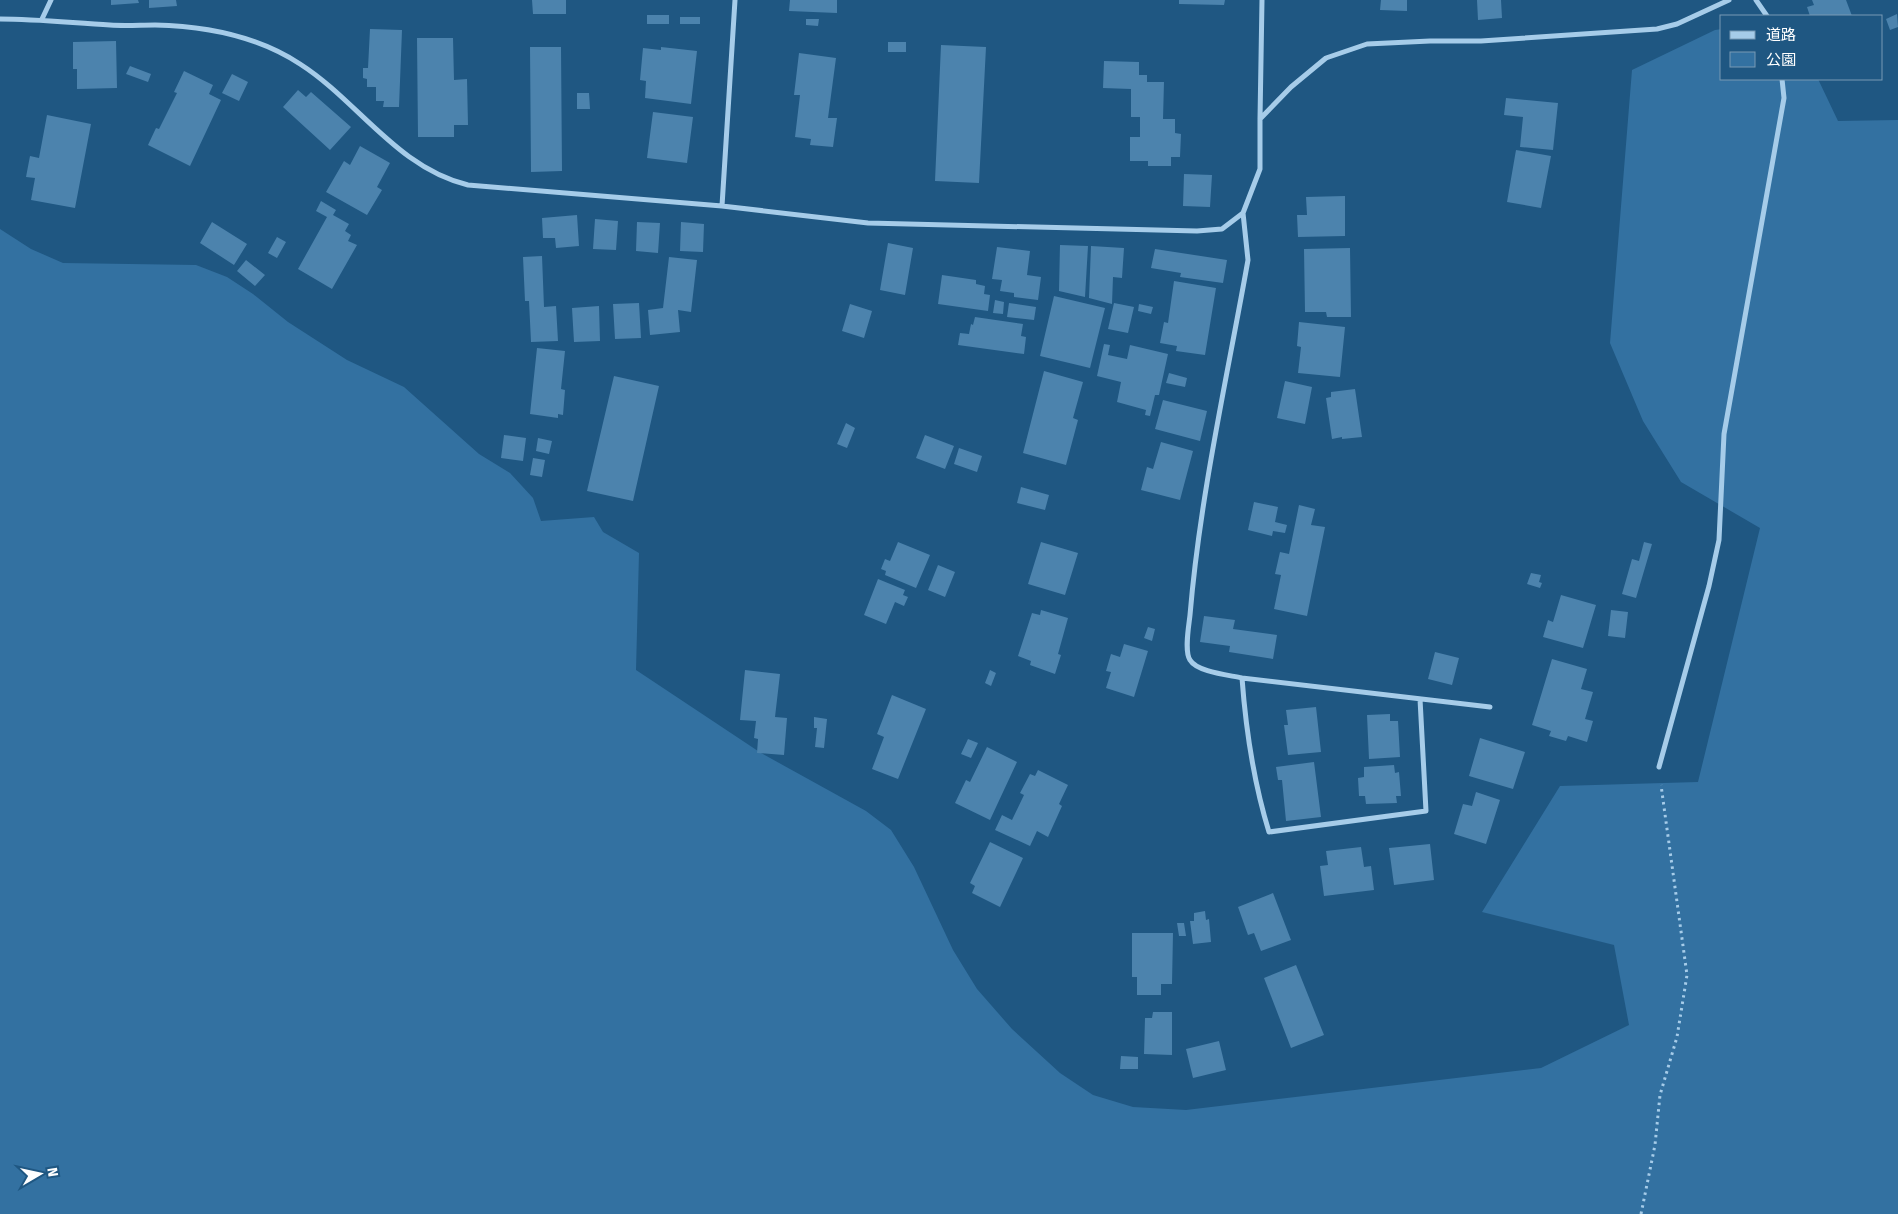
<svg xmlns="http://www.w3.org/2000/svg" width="1898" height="1214" font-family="'Fira Sans','Noto Sans JP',sans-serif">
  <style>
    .green { fill: #3371a1 }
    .building { fill: #4c83ad }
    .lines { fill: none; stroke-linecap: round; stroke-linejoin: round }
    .path { stroke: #a6cce9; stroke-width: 3; stroke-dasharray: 2.5 4; stroke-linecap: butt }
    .street { stroke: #a6cce9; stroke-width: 5 }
  </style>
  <rect width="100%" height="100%" fill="#1f5782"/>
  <path class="green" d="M 1722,29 L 1722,79 L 1818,79 L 1838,121 L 1898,120 L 1898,1214 L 0,1214 L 0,229 L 31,249 L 63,263 L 196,265 L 227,277 L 253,294 L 288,322 L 347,360 L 404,387 L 479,454 L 510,473 L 533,498 L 541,521 L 594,517 L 603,532 L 639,553 L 636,670 L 761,753 L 866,811 L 891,830 L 914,867 L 953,950 L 977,989 L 1012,1029 L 1060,1073 L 1093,1095 L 1133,1107 L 1186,1110 L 1541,1068 L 1629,1025 L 1614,945 L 1482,912 L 1560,786 L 1698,782 L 1760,528 L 1681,482 L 1643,421 L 1610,343 L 1632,70 L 1715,30 Z"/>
  <path class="building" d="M 111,0 L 138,0 L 139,3 L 111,5 Z
    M 149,0 L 176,0 L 177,6 L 149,8 Z
    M 532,0 L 566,0 L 566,14 L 533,14 Z
    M 790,0 L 837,0 L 837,13 L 789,11 Z
    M 1179,0 L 1225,0 L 1224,5 L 1179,4 Z
    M 1381,0 L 1407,0 L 1407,11 L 1380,10 Z
    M 1477,0 L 1501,0 L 1502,18 L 1478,20 Z
    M 1812,0 L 1846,0 L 1852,16 L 1810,16 L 1807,7 L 1814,5 Z
    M 1897,14 L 1898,27 L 1890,30 L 1886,19 Z
    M 647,15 L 669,15 L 669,24 L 647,24 Z
    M 680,17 L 700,17 L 700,24 L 680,24 Z
    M 806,19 L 819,19 L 818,26 L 806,25 Z
    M 370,29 L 402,30 L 399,107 L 383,107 L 384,101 L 376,101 L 376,87 L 367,87 L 367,79 L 363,78 L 363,68 L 368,68 Z
    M 417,38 L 453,38 L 454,80 L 467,79 L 468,125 L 454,125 L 454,137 L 418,137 Z
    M 116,41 L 117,88 L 77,89 L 77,69 L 73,69 L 73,42 Z
    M 888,42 L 906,42 L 906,52 L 888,52 Z
    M 941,45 L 986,47 L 979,183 L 935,181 Z
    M 530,47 L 561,47 L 562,171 L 531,172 Z
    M 661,47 L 697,51 L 691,104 L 645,98 L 646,81 L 640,80 L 643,48 L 661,50 Z
    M 799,53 L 836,58 L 828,118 L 837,118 L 833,147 L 810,145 L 811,139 L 795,137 L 800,95 L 794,95 Z
    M 1104,61 L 1139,62 L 1139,75 L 1147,75 L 1147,82 L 1164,82 L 1163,119 L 1175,119 L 1175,133 L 1181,134 L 1180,157 L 1171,157 L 1171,166 L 1148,166 L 1148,161 L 1130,161 L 1130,137 L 1140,137 L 1140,117 L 1131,117 L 1131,89 L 1103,88 Z
    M 130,66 L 151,74 L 148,82 L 126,74 Z
    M 184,71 L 213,85 L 209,94 L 221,100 L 190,166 L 148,145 L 156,128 L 159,129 L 177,93 L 174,92 Z
    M 232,74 L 248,82 L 239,101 L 222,93 Z
    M 298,90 L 306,97 L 311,92 L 351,127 L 330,150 L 283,107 Z
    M 577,93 L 589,93 L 590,109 L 577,109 Z
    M 1506,98 L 1558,103 L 1553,150 L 1520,147 L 1523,117 L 1504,115 Z
    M 653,112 L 693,117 L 687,163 L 647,158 Z
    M 47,115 L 91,124 L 75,208 L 31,200 L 35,178 L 26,177 L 30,156 L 39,158 Z
    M 360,146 L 390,163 L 377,187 L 382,190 L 367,215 L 326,192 L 344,161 L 350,165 Z
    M 1516,150 L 1551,156 L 1541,208 L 1507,202 Z
    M 1184,174 L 1212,175 L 1210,207 L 1183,206 Z
    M 1345,196 L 1345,236 L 1298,237 L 1297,215 L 1307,215 L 1306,197 Z
    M 321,201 L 336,210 L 333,215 L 349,224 L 345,231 L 351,235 L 348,241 L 357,245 L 332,289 L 298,269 L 327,217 L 316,211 Z
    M 577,215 L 579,246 L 556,248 L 555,238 L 543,238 L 542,218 Z
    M 595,219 L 618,221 L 616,250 L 593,249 Z
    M 212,222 L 247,244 L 234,265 L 200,243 Z
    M 637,222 L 660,223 L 658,253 L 636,251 Z
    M 681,222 L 704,224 L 703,252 L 680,251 Z
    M 277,237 L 286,242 L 277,258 L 268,253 Z
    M 888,243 L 913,248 L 905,295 L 880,290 Z
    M 1060,245 L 1088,246 L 1085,297 L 1059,291 Z
    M 1091,246 L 1124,248 L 1122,278 L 1113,277 L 1112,304 L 1089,298 Z
    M 997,247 L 1030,251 L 1027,275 L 1041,277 L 1038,300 L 1014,297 L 1014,293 L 1000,291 L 1002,280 L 992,279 Z
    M 1350,248 L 1351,317 L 1327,317 L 1326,312 L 1305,312 L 1304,249 Z
    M 1155,249 L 1227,260 L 1223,283 L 1180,277 L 1181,273 L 1151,268 Z
    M 542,256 L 544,307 L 556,306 L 558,341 L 531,342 L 529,301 L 525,301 L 523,257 Z
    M 669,257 L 697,260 L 691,312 L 678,310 L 680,332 L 650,335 L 648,310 L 663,308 Z
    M 246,260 L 265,275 L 255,286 L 237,271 Z
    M 942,275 L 976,280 L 976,284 L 985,286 L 984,294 L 990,295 L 988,311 L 938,304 Z
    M 1174,281 L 1216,288 L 1205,355 L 1176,351 L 1177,346 L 1160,343 L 1164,322 L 1168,323 Z
    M 1054,296 L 1105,308 L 1090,368 L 1040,356 Z
    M 995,300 L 1004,302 L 1003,314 L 993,313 Z
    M 639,303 L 641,338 L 615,339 L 613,304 Z
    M 1009,303 L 1036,307 L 1034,320 L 1007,317 Z
    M 1114,303 L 1134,307 L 1128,333 L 1108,329 Z
    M 850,304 L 872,311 L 864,338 L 842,331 Z
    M 1139,304 L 1153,307 L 1151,314 L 1138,311 Z
    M 599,306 L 600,341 L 574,342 L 572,308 Z
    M 975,317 L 1023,324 L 1021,336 L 1026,337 L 1024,354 L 958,345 L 960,333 L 969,334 L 971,324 L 973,325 Z
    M 1299,322 L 1345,327 L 1340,377 L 1298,373 L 1301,347 L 1297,346 Z
    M 1104,344 L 1110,345 L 1108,355 L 1127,359 L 1130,345 L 1168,354 L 1159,395 L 1155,395 L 1150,416 L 1145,415 L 1146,410 L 1117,402 L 1121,382 L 1097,376 Z
    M 537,348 L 565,351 L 561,389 L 565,390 L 563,415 L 558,414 L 558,418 L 530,414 Z
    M 1044,371 L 1083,382 L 1073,418 L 1078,420 L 1066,465 L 1023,453 Z
    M 1169,373 L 1187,378 L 1185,387 L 1166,383 Z
    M 614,376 L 659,386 L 633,501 L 587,491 Z
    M 1285,381 L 1312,387 L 1305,424 L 1277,418 Z
    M 1355,389 L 1362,437 L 1342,439 L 1342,437 L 1332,439 L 1326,398 L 1331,397 L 1331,392 Z
    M 1163,400 L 1207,411 L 1200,441 L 1155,429 Z
    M 846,423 L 855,428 L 847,448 L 837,444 Z
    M 504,435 L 526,438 L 523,461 L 501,458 Z
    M 925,435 L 954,446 L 945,469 L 916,458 Z
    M 538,438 L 552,441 L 549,454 L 536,451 Z
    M 1161,442 L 1193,451 L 1180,500 L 1141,490 L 1147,467 L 1153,469 Z
    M 959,448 L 982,456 L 977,472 L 954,464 Z
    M 533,458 L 545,460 L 542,477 L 530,475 Z
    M 1021,487 L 1049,495 L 1045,510 L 1017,503 Z
    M 1254,502 L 1278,507 L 1275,522 L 1287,525 L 1285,533 L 1273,531 L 1272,536 L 1248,530 Z
    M 1299,505 L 1315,509 L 1311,525 L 1325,527 L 1307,616 L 1274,609 L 1281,575 L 1275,574 L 1280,552 L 1289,554 Z
    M 898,542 L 930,555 L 916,588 L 885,575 L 886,571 L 881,569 L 885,559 L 890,561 Z
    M 1041,542 L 1078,553 L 1065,595 L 1028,584 Z
    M 1644,542 L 1652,544 L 1636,598 L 1622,594 L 1632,559 L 1639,561 Z
    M 938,565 L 955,572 L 945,597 L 928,590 Z
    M 1531,573 L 1541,575 L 1539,582 L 1542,583 L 1540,588 L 1527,584 Z
    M 878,579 L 905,590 L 903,595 L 908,597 L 904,606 L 895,602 L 886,624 L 864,615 Z
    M 1561,595 L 1596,605 L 1583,648 L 1543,637 L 1548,620 L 1553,622 Z
    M 1041,610 L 1068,618 L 1058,654 L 1061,655 L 1055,674 L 1030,665 L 1031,661 L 1018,656 L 1032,613 L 1040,615 Z
    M 1611,610 L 1628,612 L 1625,638 L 1608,636 Z
    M 1204,616 L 1235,620 L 1233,629 L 1277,635 L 1273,659 L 1229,652 L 1230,646 L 1200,642 Z
    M 1148,627 L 1155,629 L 1152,641 L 1144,638 Z
    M 1124,644 L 1148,651 L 1134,697 L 1106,688 L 1111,672 L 1106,671 L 1111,654 L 1120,657 Z
    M 1435,652 L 1459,658 L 1452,685 L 1428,679 Z
    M 1552,659 L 1587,669 L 1581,689 L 1593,692 L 1585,719 L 1593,721 L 1587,742 L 1568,736 L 1566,741 L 1549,736 L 1551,731 L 1532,725 Z
    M 745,670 L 780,674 L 775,717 L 787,718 L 784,755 L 757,753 L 758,739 L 754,738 L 756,721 L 740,720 Z
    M 990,670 L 996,673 L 991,686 L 985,683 Z
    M 892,695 L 926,709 L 898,779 L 872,769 L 884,737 L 877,734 Z
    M 1316,707 L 1321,752 L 1288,755 L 1284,725 L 1288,725 L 1286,710 Z
    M 1390,714 L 1390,721 L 1398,721 L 1400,757 L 1369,759 L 1367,715 Z
    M 814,717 L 827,719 L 824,748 L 815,747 L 817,728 L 814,728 Z
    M 1480,738 L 1525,752 L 1513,789 L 1469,776 Z
    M 968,739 L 978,743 L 971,758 L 961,754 Z
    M 987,747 L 1017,762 L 990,820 L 955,803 L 966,780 L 970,782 Z
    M 1314,762 L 1321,817 L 1286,821 L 1282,780 L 1278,780 L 1276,767 Z
    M 1394,765 L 1395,773 L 1399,772 L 1401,796 L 1396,796 L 1397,803 L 1366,804 L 1365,796 L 1359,796 L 1358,778 L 1364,777 L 1364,767 Z
    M 1038,770 L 1068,785 L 1059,804 L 1062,806 L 1048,837 L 1037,831 L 1030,846 L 995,830 L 1002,815 L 1012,820 L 1024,795 L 1020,793 L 1030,774 L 1035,776 Z
    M 1476,792 L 1500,800 L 1486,844 L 1454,834 L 1463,804 L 1472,806 Z
    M 990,842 L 1023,858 L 1000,907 L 972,893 L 975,886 L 970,883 Z
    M 1430,844 L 1434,880 L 1394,885 L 1389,848 Z
    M 1361,847 L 1364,867 L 1371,866 L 1374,890 L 1324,896 L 1320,866 L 1328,865 L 1326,851 Z
    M 1273,893 L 1291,940 L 1261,951 L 1254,933 L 1248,935 L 1238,907 Z
    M 1205,911 L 1206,920 L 1209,919 L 1211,942 L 1193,944 L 1190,921 L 1194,921 L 1194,913 Z
    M 1177,923 L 1184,923 L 1186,936 L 1179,936 Z
    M 1132,933 L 1173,933 L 1172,984 L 1161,984 L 1161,995 L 1137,995 L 1137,977 L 1132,977 Z
    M 1296,965 L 1324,1035 L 1291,1048 L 1264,978 Z
    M 1153,1012 L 1172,1012 L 1172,1055 L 1144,1054 L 1145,1018 L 1152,1018 Z
    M 1219,1041 L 1226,1070 L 1193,1078 L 1186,1049 Z
    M 1121,1056 L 1138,1057 L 1138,1069 L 1120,1069 Z"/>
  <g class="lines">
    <path class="path" d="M 1641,1214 L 1655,1145 L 1660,1095 L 1677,1037 L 1687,975 L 1661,785"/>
    <path class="street" d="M 1756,0 L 1767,16
      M 0,19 C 37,19 73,23 110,25 C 125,26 140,25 155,25 C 206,26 257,36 300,64 C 358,101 397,168 468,185 L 722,206 L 868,223 L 1197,231 L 1222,229 L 1243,213
      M 42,19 L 51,0
      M 1260,119 L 1262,0
      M 722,206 L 735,0
      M 1242,678 C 1246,732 1253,780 1269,832 L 1426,811 L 1420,699
      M 1490,707 L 1242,678 C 1229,675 1197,672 1190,660 C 1184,651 1189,625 1190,615 C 1200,496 1227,378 1248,260 L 1243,213 L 1260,169 L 1260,119 L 1291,87 L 1326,58 L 1367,44 L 1430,41 L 1481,41 L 1657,29 L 1677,24 L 1729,0
      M 1659,767 L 1709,586 L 1719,540 L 1724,434 L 1784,98 L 1782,79"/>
  </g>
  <rect x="1720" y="15" width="162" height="65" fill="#1f5782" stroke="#799ab4"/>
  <rect x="1730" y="31" width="25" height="8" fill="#a6cce9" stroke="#799ab4"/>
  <text x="1766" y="40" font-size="15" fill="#ffffff">道路</text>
  <rect x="1730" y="52" width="25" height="15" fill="#3371a1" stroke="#799ab4"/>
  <text x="1766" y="65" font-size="15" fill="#ffffff">公園</text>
  <g transform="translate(40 1174) rotate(81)" stroke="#1f5782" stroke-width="4" paint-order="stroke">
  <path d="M0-4L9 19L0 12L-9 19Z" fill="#ffffff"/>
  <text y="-8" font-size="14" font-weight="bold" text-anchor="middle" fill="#ffffff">N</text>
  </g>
</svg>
